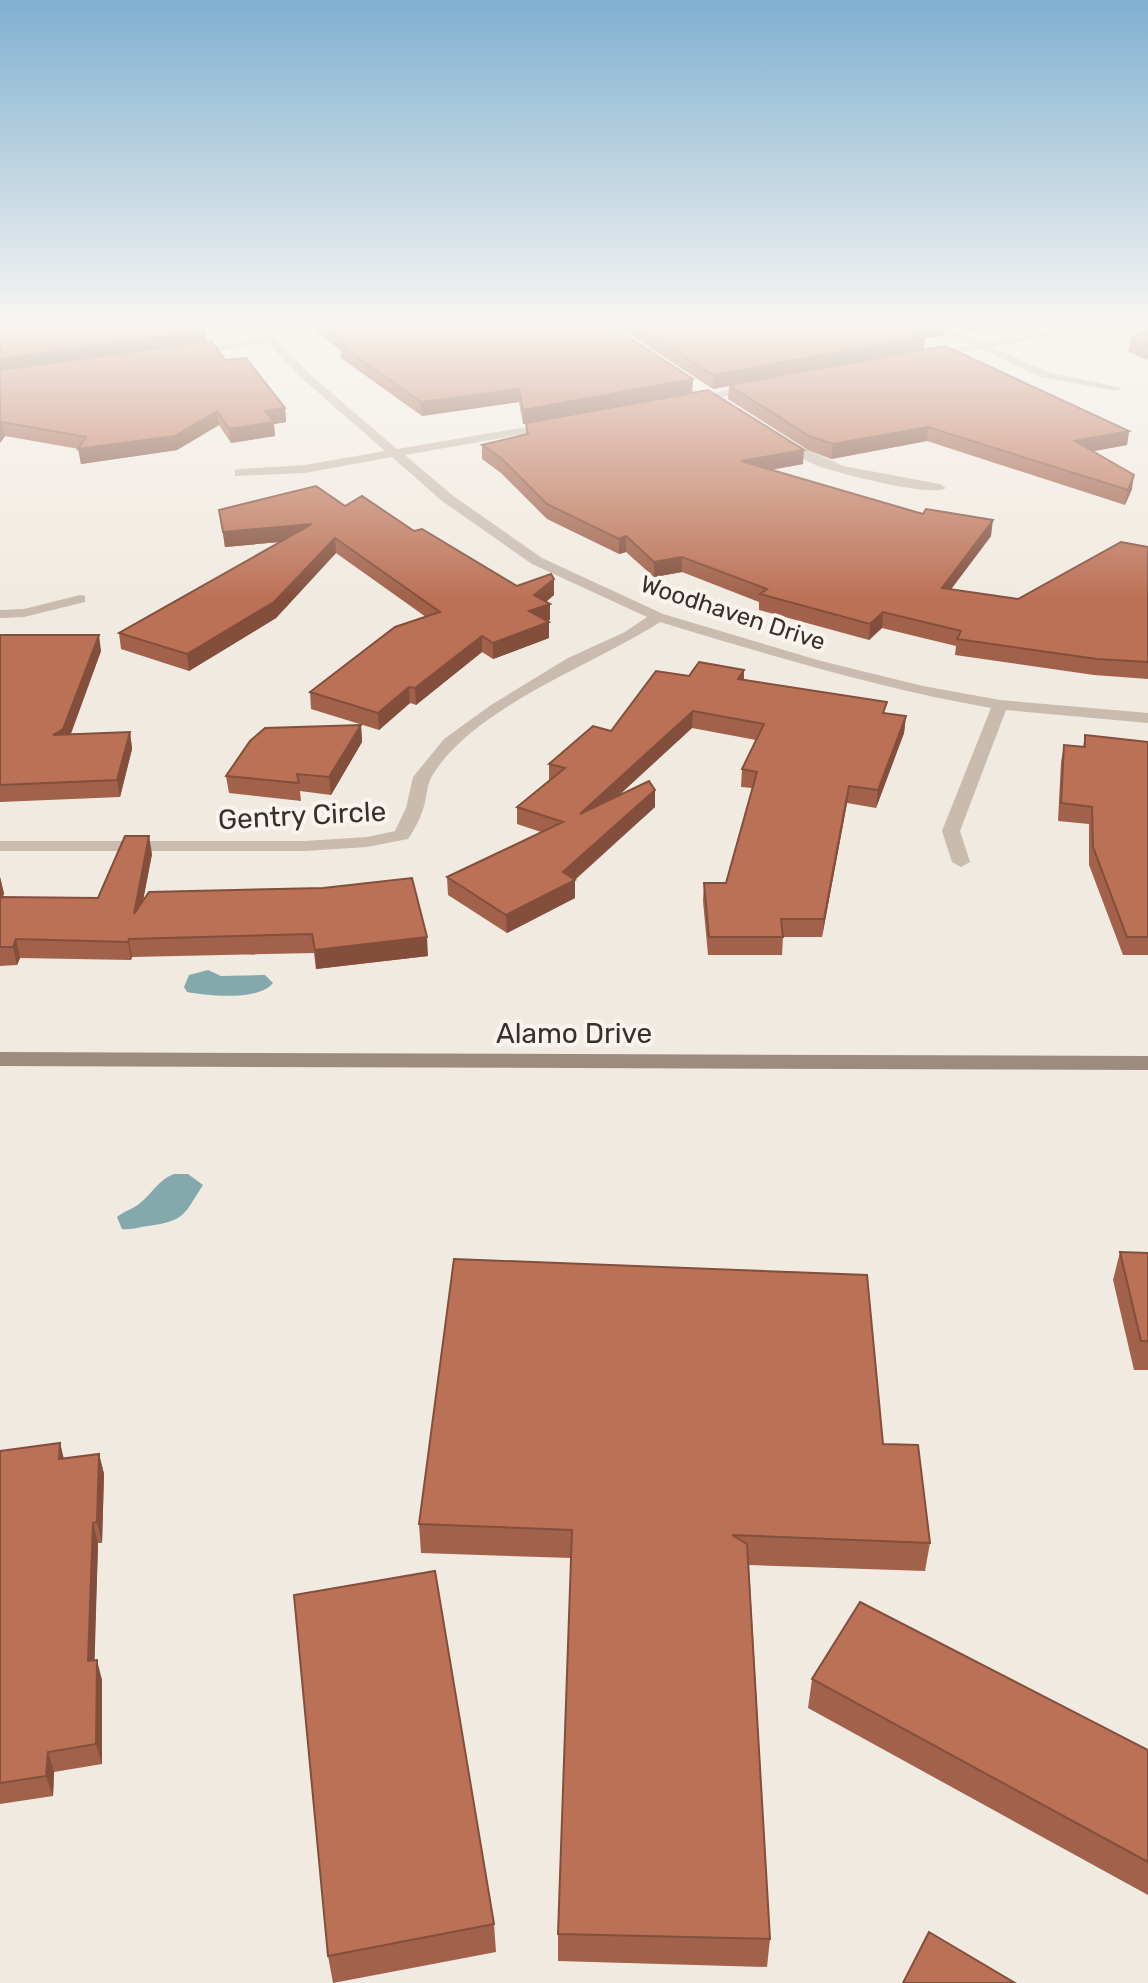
<svg xmlns="http://www.w3.org/2000/svg" width="1148" height="1983" font-family="Rubik,sans-serif">
  <style>
    .water { fill: #83a9ac }
    .lines { fill: none; stroke-linecap: round; stroke-linejoin: round }
    .street { fill: #c9bbae; fill-rule: evenodd }
    .secondary { fill: #9d8b7f; fill-rule: evenodd }
    .wall { fill: #a1614a }
    .shaded-wall { fill: #834f3c }
    .building { fill: #bb7156; stroke: #834f3c; stroke-width: 2 }
    .labels { text-anchor: middle; stroke-width: 8; stroke-linejoin: round; paint-order: stroke }
    .far-street-label { font-size: 24px; fill: #38302c; stroke: #f9f4ee }
    .street-label { font-size: 28px; fill: #38302c; stroke: #f9f4ee }
  </style>
  <rect width="100%" height="100%" fill="#f1eae1"/>
  <path class="water" d="M 208,970 L 221,976 L 265,975 L 273,983 C 259,1001 208,996 187,992 L 184,987 L 189,975 Z
    M 174,1174 L 188,1174 L 203,1185 C 184,1214 186,1221 148,1226 C 138,1227 133,1230 122,1229 L 117,1217 C 124,1211 133,1209 139,1204 C 152,1194 158,1180 174,1174 Z"/>
  <g class="lines">
    <path class="street" d="M 248,321 L 259,321 L 305,370 L 397,449 L 556,422 L 556,428 L 552,429 L 405,455 L 452,495 L 542,558 L 663,614 L 821,661 L 923,686 L 1000,700 L 1148,713 L 1148,723 L 1006,710 L 960,831 L 970,862 L 961,867 L 952,862 L 942,831 L 991,708 C 878,688 769,655 660,622 C 594,665 473,707 432,776 C 427,784 427,796 424,806 C 421,817 415,829 408,839 L 367,847 L 305,851 L 0,851 L 0,841 L 305,841 L 367,837 L 395,831 L 406,808 L 413,777 L 444,739 L 491,705 L 568,658 L 625,632 L 647,617 L 532,564 L 442,501 L 392,457 L 305,473 L 235,476 L 235,470 L 240,469 L 305,465 L 385,451 L 297,374 L 268,343 L 190,355 L 184,352 L 263,338 Z
      M 924,321 C 947,321 969,343 987,342 C 1031,338 1072,321 1116,321 L 993,347 L 1047,372 L 1122,388 L 1116,391 L 1040,377 L 981,349 L 926,358 L 926,354 L 971,345 Z
      M 752,385 L 758,388 L 756,390 L 689,404 L 683,400 Z
      M 779,440 L 787,440 L 843,466 L 940,484 L 946,488 C 932,498 838,473 818,466 C 804,460 791,453 779,446 Z
      M 80,595 L 85,596 L 85,602 L 24,617 L 0,618 L 0,610 L 24,609 Z"/>
    <path class="secondary" d="M 0,1052 L 1148,1056 L 1148,1070 L 0,1066 Z"/>
  </g>
  <path class="wall" d="M 0,321 L 207,342 L 225,360 L 285,408 L 286,422 L 274,424 L 275,436 L 231,443 L 219,425 L 177,450 L 81,464 L 79,449 L 5,436 L 0,443 Z
    M 304,321 L 604,321 L 693,379 L 692,392 L 803,464 L 771,470 L 991,536 L 951,589 L 1018,599 L 1148,547 L 1148,679 L 1094,675 L 955,655 L 956,646 L 882,628 L 869,640 L 759,610 L 759,602 L 682,572 L 654,577 L 626,552 L 619,554 L 547,519 L 501,473 L 482,459 L 482,445 L 526,434 L 526,423 L 523,424 L 519,402 L 422,416 L 341,358 L 341,351 Z
    M 609,321 L 944,321 L 946,322 L 944,335 L 925,338 L 924,349 L 1129,431 L 1127,445 L 1093,451 L 1132,489 L 1125,505 L 927,441 L 831,459 L 808,450 L 728,399 L 729,386 L 713,389 Z
    M 945,321 L 1019,321 L 966,331 Z
    M 1148,329 L 1148,360 L 1128,352 L 1131,339 Z
    M 345,506 L 414,531 L 517,586 L 554,595 L 546,602 L 550,604 L 550,620 L 546,621 L 549,638 L 493,659 L 482,652 L 416,705 L 410,703 L 379,730 L 311,709 L 310,692 L 426,617 L 336,553 L 276,618 L 189,671 L 121,649 L 119,633 L 280,542 L 225,547 L 219,510 Z
    M 0,635 L 101,651 L 71,734 L 130,732 L 132,749 L 120,797 L 0,802 Z
    M 744,670 L 744,680 L 886,713 L 906,716 L 904,733 L 876,808 L 847,803 L 822,937 L 783,937 L 782,955 L 708,955 L 703,901 L 704,883 L 726,883 L 752,788 L 741,787 L 742,769 L 756,740 L 692,728 L 619,795 L 655,807 L 575,880 L 575,898 L 507,933 L 448,895 L 447,877 L 541,832 L 517,824 L 517,807 L 549,780 L 549,764 L 611,731 L 689,676 Z
    M 361,725 L 362,742 L 331,795 L 300,791 L 301,801 L 229,793 L 226,776 Z
    M 1085,735 L 1148,742 L 1148,955 L 1123,955 L 1089,865 L 1089,824 L 1058,821 L 1061,762 L 1064,745 L 1083,747 Z
    M 152,854 L 143,900 L 428,956 L 316,969 L 314,953 L 132,957 L 131,960 L 20,958 L 17,965 L 0,966 L 0,877 L 4,894 L 2,897 L 98,898 Z
    M 1120,1252 L 1148,1253 L 1148,1370 L 1134,1370 L 1113,1280 Z
    M 60,1443 L 63,1458 L 99,1454 L 104,1474 L 102,1543 L 98,1543 L 94,1660 L 102,1680 L 102,1764 L 54,1772 L 53,1796 L 0,1804 L 0,1451 Z
    M 883,1444 L 930,1543 L 925,1571 L 749,1565 L 770,1939 L 767,1967 L 558,1961 L 558,1934 L 571,1558 L 421,1553 L 419,1524 Z
    M 812,1679 L 1148,1750 L 1148,1895 L 808,1708 Z
    M 494,1924 L 496,1952 L 333,1983 L 328,1956 Z"/>
  <path class="shaded-wall" d="M 967,321 L 1019,321 L 966,331 Z
    M 1062,321 L 1083,321 L 1061,324 Z
    M 946,322 L 944,335 L 925,338 L 924,349 L 713,389 L 713,375 L 909,329 Z
    M 205,330 L 207,343 L 0,373 L 0,359 Z
    M 693,379 L 692,392 L 523,424 L 523,410 Z
    M 519,389 L 519,402 L 422,416 L 421,402 Z
    M 285,408 L 286,422 L 274,424 L 275,436 L 231,443 L 229,429 L 265,411 Z
    M 217,411 L 219,425 L 177,450 L 81,464 L 78,449 Z
    M 2,422 L 5,436 L 0,443 L 0,425 Z
    M 928,427 L 927,441 L 831,459 L 833,444 Z
    M 1129,431 L 1127,445 L 1073,455 L 1075,441 Z
    M 804,450 L 803,464 L 740,475 L 741,461 Z
    M 1134,475 L 1132,489 L 1125,505 L 1128,490 Z
    M 993,520 L 991,536 L 940,604 L 942,588 Z
    M 312,524 L 313,539 L 225,547 L 223,532 Z
    M 626,536 L 626,552 L 619,554 L 619,539 Z
    M 335,538 L 336,553 L 276,618 L 189,671 L 187,654 Z
    M 682,557 L 682,572 L 654,577 L 654,562 Z
    M 554,579 L 554,595 L 538,608 L 550,604 L 550,620 L 529,627 L 529,611 L 534,595 Z
    M 883,612 L 882,628 L 869,640 L 870,624 Z
    M 549,622 L 549,638 L 493,659 L 493,643 Z
    M 99,635 L 101,651 L 66,746 L 53,735 Z
    M 482,636 L 482,652 L 416,705 L 415,688 Z
    M 744,670 L 743,686 L 738,679 Z
    M 409,687 L 410,703 L 379,730 L 378,713 Z
    M 693,711 L 692,728 L 579,832 L 580,814 Z
    M 906,716 L 904,733 L 876,808 L 878,790 Z
    M 361,725 L 362,742 L 331,795 L 329,777 Z
    M 130,732 L 132,749 L 120,797 L 117,780 Z
    M 849,786 L 847,803 L 822,937 L 824,919 Z
    M 655,790 L 655,807 L 574,880 L 575,880 L 575,898 L 507,933 L 506,915 L 563,872 Z
    M 149,836 L 152,854 L 137,932 L 134,914 Z
    M 0,877 L 4,894 L 0,903 Z
    M 427,937 L 428,956 L 316,969 L 315,950 Z
    M 16,939 L 20,958 L 17,965 L 13,947 Z
    M 129,939 L 132,957 L 131,960 L 128,942 Z
    M 60,1443 L 65,1463 L 59,1459 Z
    M 99,1454 L 104,1474 L 102,1543 L 97,1522 Z
    M 93,1523 L 98,1543 L 94,1682 L 88,1661 Z
    M 97,1660 L 102,1680 L 102,1764 L 96,1744 Z
    M 48,1752 L 54,1772 L 53,1796 L 46,1776 Z"/>
  <path class="building" d="M 0,321 L 199,321 L 205,330 L 0,359 Z
    M 319,321 L 604,321 L 693,379 L 523,410 L 519,389 L 421,402 L 340,345 L 347,344 Z
    M 629,321 L 944,321 L 946,322 L 909,329 L 925,336 L 713,375 Z
    M 1148,329 L 1148,346 L 1131,339 Z
    M 212,341 L 225,360 L 246,358 L 285,408 L 265,411 L 274,422 L 229,429 L 217,411 L 175,436 L 78,449 L 86,437 L 2,422 L 0,425 L 0,370 Z
    M 945,346 L 1129,431 L 1075,441 L 1134,475 L 1128,490 L 928,427 L 833,444 L 809,436 L 729,385 Z
    M 708,390 L 804,450 L 741,461 L 923,514 L 926,509 L 993,520 L 942,588 L 1018,599 L 1121,542 L 1148,547 L 1148,662 L 1097,659 L 957,639 L 961,631 L 883,612 L 870,624 L 760,594 L 767,589 L 682,557 L 654,562 L 626,536 L 619,539 L 547,504 L 501,458 L 482,445 L 528,434 L 526,423 Z
    M 316,486 L 345,506 L 362,496 L 414,531 L 422,529 L 517,586 L 551,574 L 554,579 L 534,595 L 550,604 L 529,611 L 549,622 L 493,643 L 482,636 L 415,688 L 409,687 L 378,713 L 310,692 L 395,627 L 440,612 L 335,538 L 274,602 L 187,654 L 119,633 L 312,524 L 223,532 L 219,510 Z
    M 0,635 L 99,635 L 63,729 L 53,735 L 130,732 L 117,780 L 0,785 Z
    M 699,662 L 744,670 L 738,679 L 887,702 L 883,713 L 906,716 L 878,790 L 849,786 L 824,919 L 781,919 L 783,937 L 709,937 L 704,883 L 726,883 L 757,772 L 742,769 L 764,724 L 693,711 L 580,814 L 649,781 L 655,790 L 563,872 L 575,880 L 506,915 L 447,877 L 563,822 L 517,807 L 565,768 L 549,764 L 593,726 L 611,731 L 656,671 L 689,676 Z
    M 361,725 L 329,777 L 297,774 L 299,783 L 226,776 L 250,741 L 265,728 Z
    M 1085,735 L 1148,742 L 1148,937 L 1127,937 L 1093,847 L 1092,807 L 1061,803 L 1064,745 L 1085,747 Z
    M 125,836 L 149,836 L 134,914 L 149,892 L 323,888 L 412,878 L 427,937 L 315,950 L 312,934 L 129,939 L 128,942 L 16,939 L 13,947 L 0,947 L 0,897 L 98,898 Z
    M 1120,1252 L 1148,1253 L 1148,1341 L 1141,1341 Z
    M 454,1259 L 867,1275 L 883,1444 L 918,1445 L 930,1543 L 732,1535 L 747,1544 L 770,1939 L 558,1934 L 572,1530 L 419,1524 Z
    M 60,1443 L 59,1459 L 99,1454 L 97,1522 L 93,1523 L 88,1661 L 97,1660 L 96,1744 L 48,1752 L 46,1776 L 0,1783 L 0,1451 Z
    M 435,1571 L 494,1924 L 328,1956 L 294,1595 Z
    M 860,1602 L 1148,1750 L 1148,1862 L 812,1679 Z
    M 929,1932 L 1015,1983 L 903,1983 Z"/>
  <linearGradient id="sky" x2="0" y2="1"><stop stop-color="#7fb0d0"/><stop offset="0.54" stop-color="#f9f6f2"/><stop offset="1" stop-color="#f9f6f2" stop-opacity="0"/></linearGradient>
  <rect width="1148" height="599" fill="url(#sky)"/>
  <g class="labels">
    <g class="far-street-label">
      <text transform="translate(733 613) rotate(18)" y="8">Woodhaven Drive</text>
    </g>
    <g class="street-label">
      <text transform="translate(302 815) rotate(-3)" y="10">Gentry Circle</text>
      <text x="574" y="1043">Alamo Drive</text>
    </g>
  </g>
</svg>
